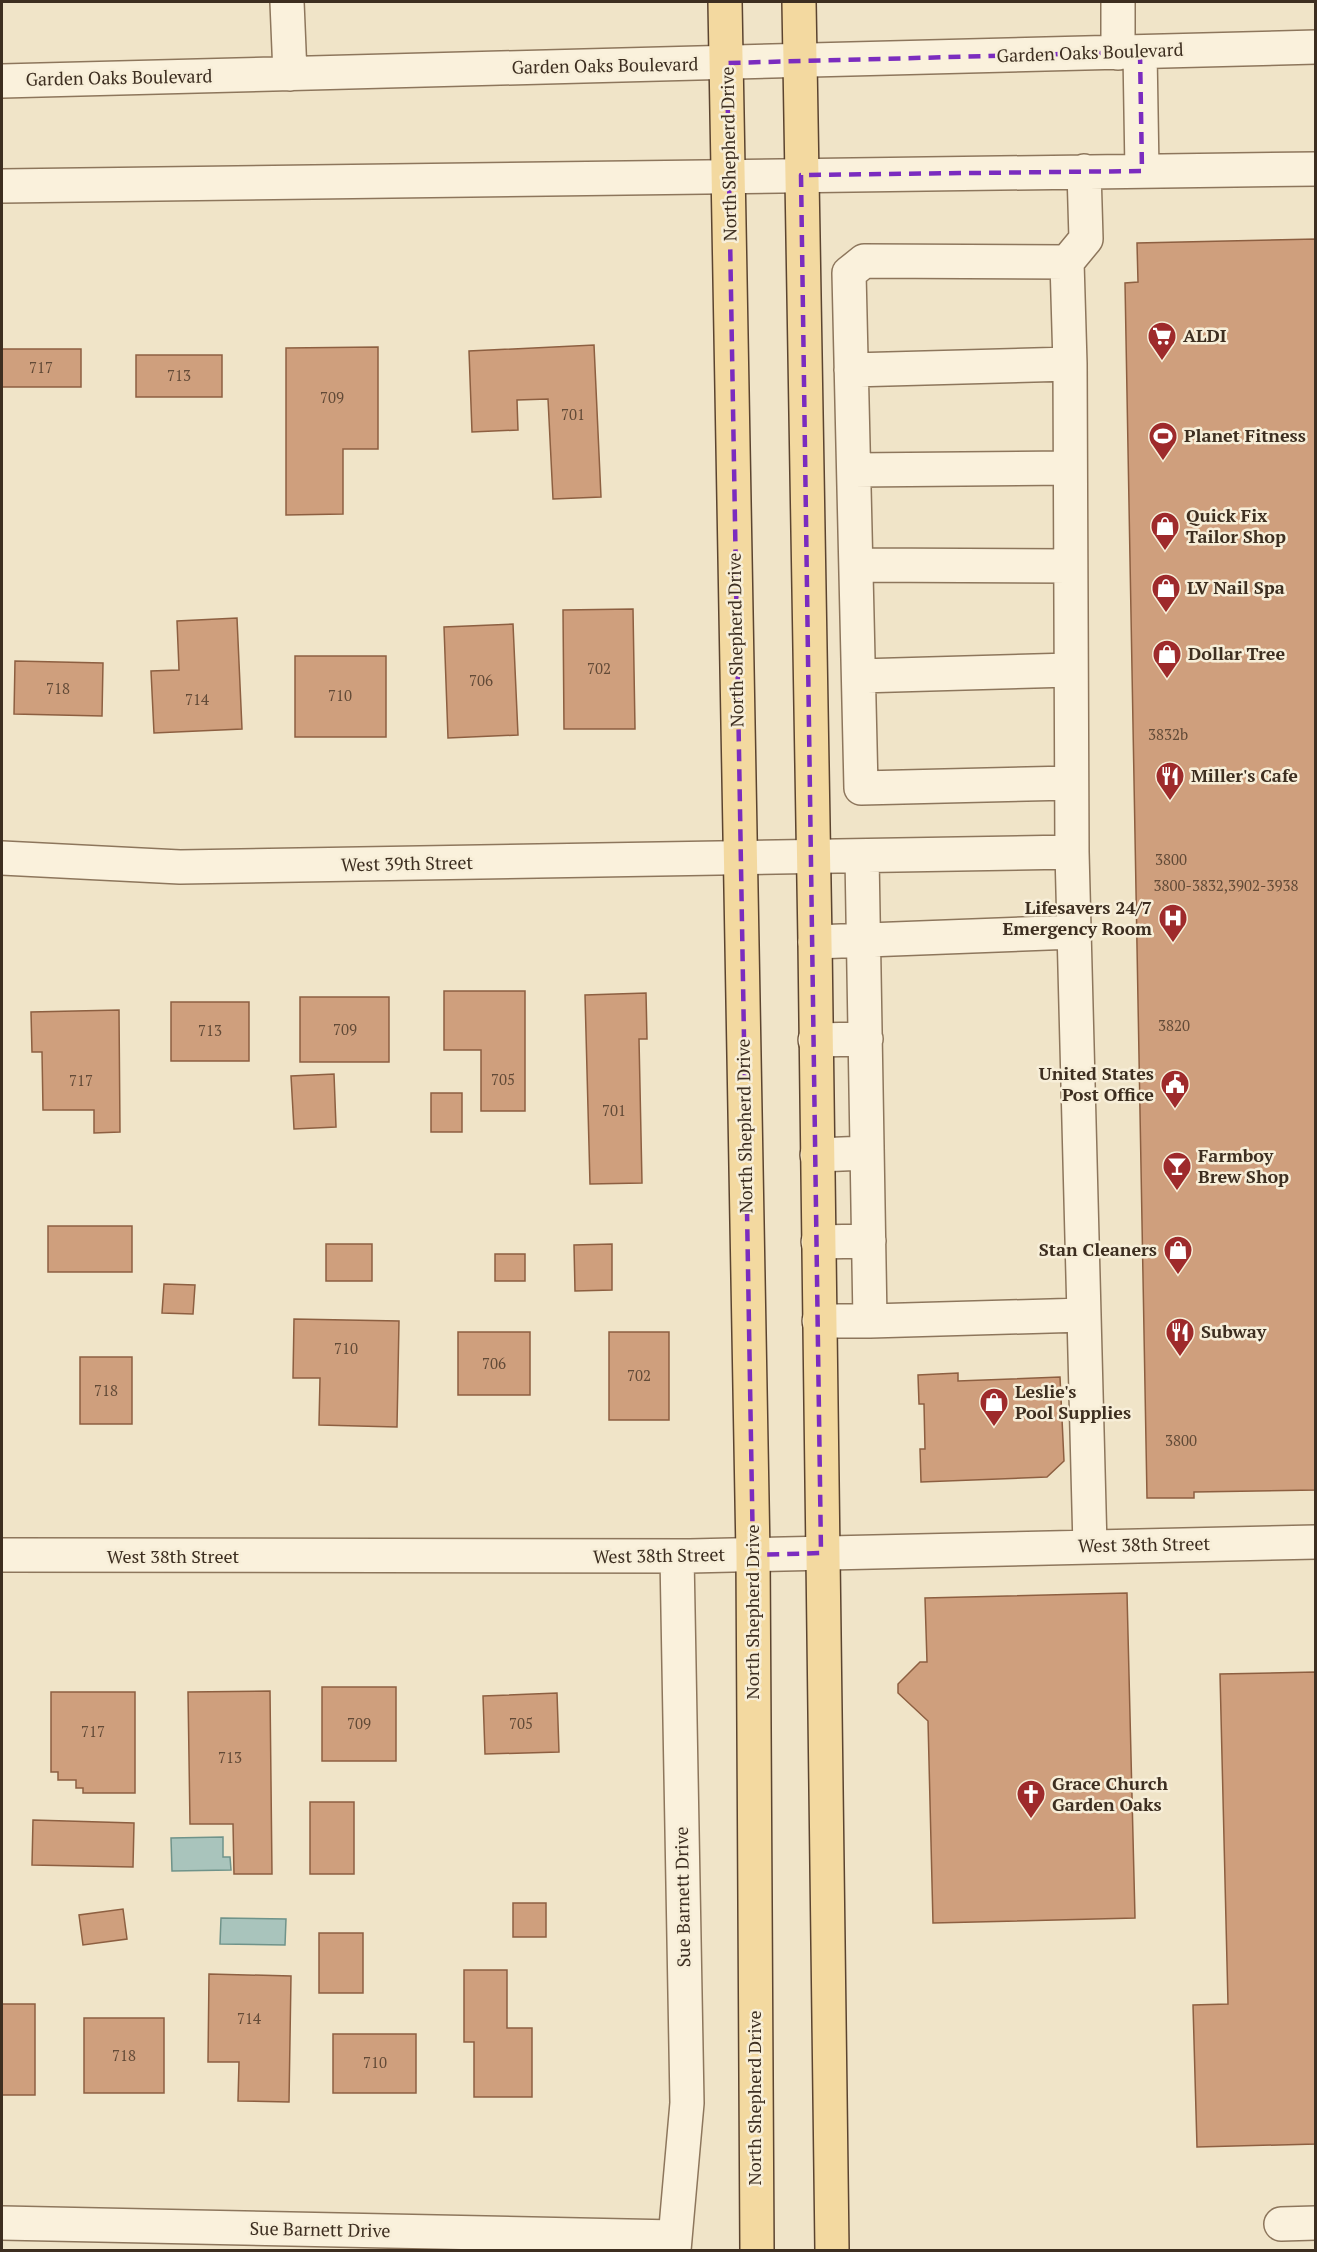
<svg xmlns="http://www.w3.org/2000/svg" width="1317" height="2252" font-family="'PT Serif',serif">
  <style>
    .water { fill: #a9c4bc; stroke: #6f938a; stroke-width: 1.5 }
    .building { fill: #cf9f7d; stroke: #8d5f41; stroke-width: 1.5 }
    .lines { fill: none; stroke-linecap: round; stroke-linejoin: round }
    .minor-casing { stroke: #8d765c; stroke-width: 36 }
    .major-casing { stroke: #5b4430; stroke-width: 36 }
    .minor { stroke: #faf1dc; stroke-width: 33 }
    .major { stroke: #f3d9a0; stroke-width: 33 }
    .marked { fill: none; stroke: #7b2cbf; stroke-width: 4.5; stroke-dasharray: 12 8; stroke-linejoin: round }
    .labels { text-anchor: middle; stroke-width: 5; stroke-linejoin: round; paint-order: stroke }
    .number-label { font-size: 15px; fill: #624a37 }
    .street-label { font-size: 18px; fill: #3d2e20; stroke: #f7eed8 }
    .poi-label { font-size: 18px; font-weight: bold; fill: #3d2e20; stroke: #f7eed8; text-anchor: start }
  </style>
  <rect width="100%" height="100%" fill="#f0e4c8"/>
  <path class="water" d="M 223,1837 L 223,1857 L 230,1857 L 231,1870 L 172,1871 L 171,1838 Z
    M 221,1918 L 286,1919 L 285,1945 L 220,1944 Z"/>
  <path class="building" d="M 1316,239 L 1316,1490 L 1194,1492 L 1194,1498 L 1147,1498 L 1125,283 L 1138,282 L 1137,243 Z
    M 594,345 L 601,497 L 553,499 L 548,399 L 517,400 L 518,430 L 472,432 L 469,351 Z
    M 378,347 L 378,449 L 343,449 L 343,514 L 286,515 L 286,348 Z
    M 2,349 L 81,349 L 81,387 L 2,387 Z
    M 136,355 L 222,355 L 222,397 L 136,397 Z
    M 633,609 L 635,729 L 564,729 L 563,610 Z
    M 237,618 L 242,729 L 154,733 L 151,671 L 179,670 L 177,621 Z
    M 513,624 L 518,735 L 448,738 L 444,627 Z
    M 295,656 L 386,656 L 386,737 L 295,737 Z
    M 15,661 L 103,663 L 102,716 L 14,714 Z
    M 444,991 L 525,991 L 525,1111 L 481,1111 L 481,1050 L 444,1050 Z
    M 646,993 L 647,1039 L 639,1039 L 642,1183 L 590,1184 L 585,995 Z
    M 300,997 L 389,997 L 389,1062 L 300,1062 Z
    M 171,1002 L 249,1002 L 249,1061 L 171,1061 Z
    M 119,1010 L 120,1132 L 94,1133 L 94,1110 L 43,1110 L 42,1052 L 32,1052 L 31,1012 Z
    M 334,1074 L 336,1127 L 294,1129 L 291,1076 Z
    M 431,1093 L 462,1093 L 462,1132 L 431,1132 Z
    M 48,1226 L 132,1226 L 132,1272 L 48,1272 Z
    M 326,1244 L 372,1244 L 372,1281 L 326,1281 Z
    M 612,1244 L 612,1290 L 575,1291 L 574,1245 Z
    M 495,1254 L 525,1254 L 525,1281 L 495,1281 Z
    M 164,1284 L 195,1285 L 193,1314 L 162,1313 Z
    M 294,1319 L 399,1321 L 397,1427 L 319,1425 L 320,1378 L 293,1378 Z
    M 458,1332 L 530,1332 L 530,1395 L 458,1395 Z
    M 609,1332 L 669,1332 L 669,1420 L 609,1420 Z
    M 80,1357 L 132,1357 L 132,1424 L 80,1424 Z
    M 958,1373 L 958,1381 L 1060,1377 L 1064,1461 L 1047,1477 L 921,1482 L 920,1449 L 925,1449 L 924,1404 L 919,1404 L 918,1375 Z
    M 1127,1593 L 1135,1918 L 933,1923 L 928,1721 L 898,1693 L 898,1684 L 920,1662 L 927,1662 L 925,1598 Z
    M 1316,1672 L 1316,2144 L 1197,2147 L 1193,2005 L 1228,2004 L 1220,1674 Z
    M 322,1687 L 396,1687 L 396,1761 L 322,1761 Z
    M 270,1691 L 272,1874 L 234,1874 L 233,1824 L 190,1824 L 188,1692 Z
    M 51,1692 L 135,1692 L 135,1793 L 83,1793 L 83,1788 L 76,1788 L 76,1780 L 58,1780 L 58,1772 L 51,1772 Z
    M 557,1693 L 559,1752 L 485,1754 L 483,1696 Z
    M 310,1802 L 354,1802 L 354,1874 L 310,1874 Z
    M 33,1820 L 134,1823 L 133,1867 L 32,1865 Z
    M 513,1903 L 546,1903 L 546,1937 L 513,1937 Z
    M 123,1909 L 127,1939 L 83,1945 L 79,1915 Z
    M 319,1933 L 363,1933 L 363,1993 L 319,1993 Z
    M 464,1970 L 507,1970 L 507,2028 L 532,2028 L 532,2097 L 474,2097 L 474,2042 L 464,2042 Z
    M 209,1974 L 291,1976 L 289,2102 L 238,2101 L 239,2062 L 208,2062 Z
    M 2,2004 L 35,2004 L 35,2095 L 2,2095 Z
    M 84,2018 L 164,2018 L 164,2093 L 84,2093 Z
    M 333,2034 L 416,2034 L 416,2093 L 333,2093 Z"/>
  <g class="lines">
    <g class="minor-casing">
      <path id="minor" d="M 287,2 L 290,74
        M 1140,52 L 1142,171
        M 1118,53 L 1118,2
        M 2,81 L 1316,47
        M 2,186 L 1316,169
        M 1067,262 L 864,261 L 849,273 L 861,788 L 1071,783
        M 851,370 L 1070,364
        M 854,470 L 1070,468
        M 856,565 L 1070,566
        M 859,676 L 1071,670
        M 1072,852 L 1070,364 L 1067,262 L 1086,239 L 1084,171
        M 862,856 L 870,1321 L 1084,1315
        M 2,858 L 180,867 L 1072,852 L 1090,1547
        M 815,942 L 1074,932
        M 815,1040 L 866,1039
        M 817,1155 L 867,1153
        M 818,1242 L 869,1241
        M 819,1321 L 870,1321
        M 2,1555 L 690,1556 L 1316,1542
        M 2,2223 L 675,2237
        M 1281,2224 L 1316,2223
        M 674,2250 L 687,2103 L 677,1556"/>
    </g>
    <g class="major-casing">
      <path id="major" d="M 725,2 L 753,1555 L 757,2250
        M 799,2 L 815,942 L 832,2250"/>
    </g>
    <use href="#minor" class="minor"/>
    <use href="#major" class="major"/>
  </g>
  <path class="marked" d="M 1140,52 L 1142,171 L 801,175 L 821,1553 L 753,1555 L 727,63 Z"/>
  <defs>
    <g id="supermarket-pin" transform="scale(1.5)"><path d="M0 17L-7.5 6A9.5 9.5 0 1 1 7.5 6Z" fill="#9e2a2b" stroke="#f7eed8"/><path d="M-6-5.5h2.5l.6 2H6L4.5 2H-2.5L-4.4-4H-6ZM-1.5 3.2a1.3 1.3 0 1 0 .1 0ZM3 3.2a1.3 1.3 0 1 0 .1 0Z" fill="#fff"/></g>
    <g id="stadium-pin" transform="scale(1.5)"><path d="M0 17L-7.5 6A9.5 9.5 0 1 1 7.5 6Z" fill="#9e2a2b" stroke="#f7eed8"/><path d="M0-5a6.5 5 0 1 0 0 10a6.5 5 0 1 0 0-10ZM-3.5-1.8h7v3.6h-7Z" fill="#fff"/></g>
    <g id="shop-pin" transform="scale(1.5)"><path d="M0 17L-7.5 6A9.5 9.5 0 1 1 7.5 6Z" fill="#9e2a2b" stroke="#f7eed8"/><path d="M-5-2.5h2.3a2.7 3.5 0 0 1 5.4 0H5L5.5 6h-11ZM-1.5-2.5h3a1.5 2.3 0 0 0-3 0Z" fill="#fff"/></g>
    <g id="restaurant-pin" transform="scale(1.5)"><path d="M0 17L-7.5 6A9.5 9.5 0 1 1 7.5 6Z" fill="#9e2a2b" stroke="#f7eed8"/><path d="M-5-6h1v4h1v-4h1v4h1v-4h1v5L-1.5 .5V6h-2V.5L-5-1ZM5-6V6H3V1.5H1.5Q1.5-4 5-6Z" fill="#fff"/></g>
    <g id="hospital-pin" transform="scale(1.5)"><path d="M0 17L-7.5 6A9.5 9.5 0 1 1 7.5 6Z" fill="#9e2a2b" stroke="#f7eed8"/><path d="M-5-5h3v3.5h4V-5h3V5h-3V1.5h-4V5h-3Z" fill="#fff"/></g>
    <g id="civic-pin" transform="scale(1.5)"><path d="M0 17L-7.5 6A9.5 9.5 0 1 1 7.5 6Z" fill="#9e2a2b" stroke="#f7eed8"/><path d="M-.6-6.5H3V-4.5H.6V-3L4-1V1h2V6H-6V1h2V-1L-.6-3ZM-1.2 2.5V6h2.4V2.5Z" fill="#fff"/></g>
    <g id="bar-pin" transform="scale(1.5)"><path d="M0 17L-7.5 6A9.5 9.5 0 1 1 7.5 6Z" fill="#9e2a2b" stroke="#f7eed8"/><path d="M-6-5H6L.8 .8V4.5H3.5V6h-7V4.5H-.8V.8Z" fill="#fff"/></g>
    <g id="church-pin" transform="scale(1.5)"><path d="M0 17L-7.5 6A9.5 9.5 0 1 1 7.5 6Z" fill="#9e2a2b" stroke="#f7eed8"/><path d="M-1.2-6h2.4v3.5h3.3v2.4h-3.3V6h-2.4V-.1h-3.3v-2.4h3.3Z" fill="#fff"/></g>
  </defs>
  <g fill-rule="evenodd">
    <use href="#supermarket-pin" x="1162" y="336"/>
    <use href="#stadium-pin" x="1163" y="436"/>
    <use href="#shop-pin" x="1165" y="526"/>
    <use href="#shop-pin" x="1166" y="588"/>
    <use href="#shop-pin" x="1167" y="654"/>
    <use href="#restaurant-pin" x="1170" y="776"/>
    <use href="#hospital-pin" x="1173" y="918"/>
    <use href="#civic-pin" x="1175" y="1084"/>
    <use href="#bar-pin" x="1177" y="1166"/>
    <use href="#shop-pin" x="1178" y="1250"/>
    <use href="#restaurant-pin" x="1180" y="1332"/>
    <use href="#shop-pin" x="994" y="1402"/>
    <use href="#church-pin" x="1031" y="1794"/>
  </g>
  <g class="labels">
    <g class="number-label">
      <text x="41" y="373">717</text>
      <text x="179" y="381">713</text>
      <text x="332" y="403">709</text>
      <text x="573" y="420">701</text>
      <text x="599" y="674">702</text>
      <text x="481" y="686">706</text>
      <text x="58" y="694">718</text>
      <text x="340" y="701">710</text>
      <text x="197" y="705">714</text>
      <text x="1168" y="740">3832b</text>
      <text x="1171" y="865">3800</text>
      <text x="1226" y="891">3800-3832,3902-3938</text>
      <text x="1174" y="1031">3820</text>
      <text x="345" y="1035">709</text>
      <text x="210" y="1036">713</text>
      <text x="503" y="1085">705</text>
      <text x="81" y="1086">717</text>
      <text x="614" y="1116">701</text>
      <text x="346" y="1354">710</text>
      <text x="494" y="1369">706</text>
      <text x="639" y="1381">702</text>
      <text x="106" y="1396">718</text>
      <text x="1181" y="1446">3800</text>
      <text x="359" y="1729">709</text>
      <text x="521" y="1729">705</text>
      <text x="93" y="1737">717</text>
      <text x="230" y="1763">713</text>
      <text x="249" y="2024">714</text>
      <text x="124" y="2061">718</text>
      <text x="375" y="2068">710</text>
    </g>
    <g class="street-label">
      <text transform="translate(1090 53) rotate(-2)" y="6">Garden Oaks Boulevard</text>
      <text transform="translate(605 66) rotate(-1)" y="6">Garden Oaks Boulevard</text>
      <text transform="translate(119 78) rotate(-1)" y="6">Garden Oaks Boulevard</text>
      <text transform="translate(729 154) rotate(-91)" y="6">North Shepherd Drive</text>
      <text transform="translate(736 640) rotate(-91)" y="6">North Shepherd Drive</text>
      <text transform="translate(407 864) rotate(-1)" y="6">West 39th Street</text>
      <text transform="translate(745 1126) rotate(-91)" y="6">North Shepherd Drive</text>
      <text transform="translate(1144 1545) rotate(-1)" y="6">West 38th Street</text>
      <text transform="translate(659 1556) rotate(-1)" y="6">West 38th Street</text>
      <text x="173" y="1563">West 38th Street</text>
      <text transform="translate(753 1612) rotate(-90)" y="6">North Shepherd Drive</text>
      <text transform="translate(683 1897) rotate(-91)" y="6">Sue Barnett Drive</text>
      <text transform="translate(755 2098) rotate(-90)" y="6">North Shepherd Drive</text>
      <text transform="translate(320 2230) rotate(1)" y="6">Sue Barnett Drive</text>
    </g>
    <g class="poi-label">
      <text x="1183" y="342">ALDI</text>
      <text x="1184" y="442">Planet Fitness</text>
      <text x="1186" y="522">Quick Fix<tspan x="1186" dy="21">Tailor Shop</tspan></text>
      <text x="1187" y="594">LV Nail Spa</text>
      <text x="1188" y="660">Dollar Tree</text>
      <text x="1191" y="782">Miller's Cafe</text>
      <text x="1152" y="914" text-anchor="end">Lifesavers 24/7<tspan x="1152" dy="21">Emergency Room</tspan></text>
      <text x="1154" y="1080" text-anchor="end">United States<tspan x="1154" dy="21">Post Office</tspan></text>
      <text x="1198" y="1162">Farmboy<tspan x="1198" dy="21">Brew Shop</tspan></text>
      <text x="1157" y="1256" text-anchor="end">Stan Cleaners</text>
      <text x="1201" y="1338">Subway</text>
      <text x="1015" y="1398">Leslie's<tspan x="1015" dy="21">Pool Supplies</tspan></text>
      <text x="1052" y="1790">Grace Church<tspan x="1052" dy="21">Garden Oaks</tspan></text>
    </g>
  </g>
  <rect width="1317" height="2252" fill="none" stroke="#3d2e20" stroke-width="6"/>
</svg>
